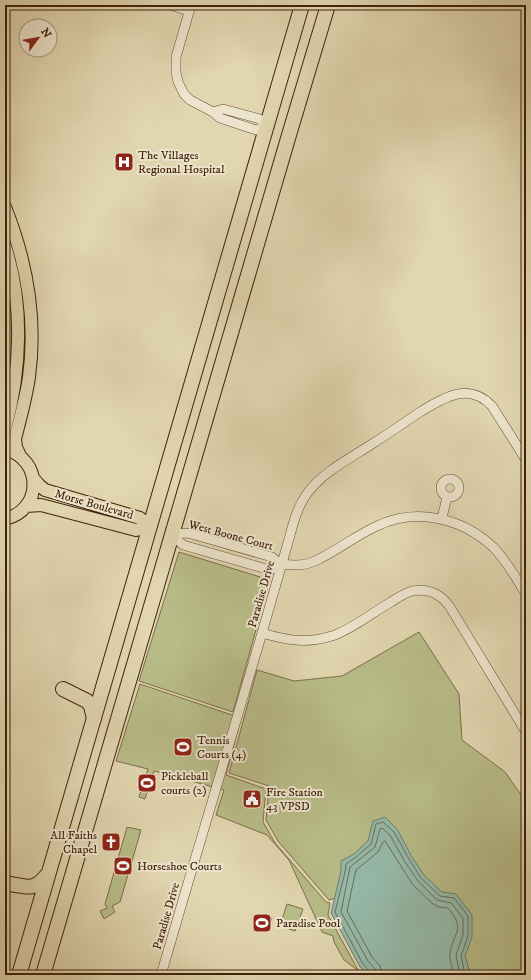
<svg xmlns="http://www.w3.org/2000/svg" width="531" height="980" font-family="'IM FELL DW Pica',serif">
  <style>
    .green { fill: #b8bc88; stroke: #7c6e4a }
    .water { fill: #95b9a8; stroke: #737c6a }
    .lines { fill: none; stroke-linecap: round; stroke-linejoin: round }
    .shore { stroke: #6b6d5a; stroke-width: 1 }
    .minor-casing { stroke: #694e35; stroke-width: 10 }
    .major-casing { stroke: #41210c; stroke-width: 14 }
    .highway-casing { stroke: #41210c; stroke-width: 16 }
    .minor { stroke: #ece4cc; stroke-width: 9 }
    .major { stroke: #e1d6b0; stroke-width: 12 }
    .highway { stroke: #e1d6b0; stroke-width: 14 }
    .labels { text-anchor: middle; stroke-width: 4; stroke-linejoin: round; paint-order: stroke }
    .poi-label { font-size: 12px; fill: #41210c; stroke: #ece4cc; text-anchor: start }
    .street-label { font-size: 12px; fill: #41210c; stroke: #ece4cc }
  </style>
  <rect width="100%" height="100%" fill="#e1d6b0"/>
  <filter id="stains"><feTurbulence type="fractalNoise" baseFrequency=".005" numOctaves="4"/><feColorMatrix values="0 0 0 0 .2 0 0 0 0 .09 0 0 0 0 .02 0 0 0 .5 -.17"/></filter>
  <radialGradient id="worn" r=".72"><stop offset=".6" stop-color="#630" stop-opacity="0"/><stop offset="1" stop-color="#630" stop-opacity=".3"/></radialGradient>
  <path class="green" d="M 179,552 L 270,580 L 233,712 L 139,681 Z
    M 419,632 L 459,694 L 462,740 L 505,772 L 526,802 L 526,975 L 469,975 L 470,973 L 465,956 L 345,895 L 329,900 L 278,841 L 266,820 L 269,786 L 229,773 L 257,670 L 294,681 L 342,676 Z
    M 254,670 L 226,775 L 266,789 L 263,822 L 275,843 L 326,902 L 330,903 L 328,915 L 357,968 L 364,975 L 344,960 L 334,942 L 333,936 L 322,932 L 289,860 L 267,835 L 216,815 L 224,790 L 154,771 L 145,799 L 139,797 L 148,769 L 116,761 L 140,684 L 232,715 L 234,714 Z
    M 127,827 L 141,830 L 120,902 L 112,906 L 115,912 L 104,919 L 100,911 L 107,908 L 105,904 Z
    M 287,904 L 303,909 L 295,931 L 280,926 Z"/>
  <path class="water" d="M 385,817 L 397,829 L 412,857 L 424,875 L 442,892 L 456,894 L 472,915 L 472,937 L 465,956 L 470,973 L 469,975 L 368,975 L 360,967 L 331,913 L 341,871 L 341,861 L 354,854 L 368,841 L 373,821 Z
    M 267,917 L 272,918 L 268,930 L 254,925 L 256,918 L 266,921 Z"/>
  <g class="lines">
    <path class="shore" d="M 371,975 L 370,972 L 363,964 L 335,912 L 345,872 L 346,864 L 356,857 L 371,844 L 376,824 L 383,822 L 394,832 L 409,859 L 421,878 L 440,896 L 454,898 L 468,916 L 468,936 L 461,956 L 465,975
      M 376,975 L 375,969 L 368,961 L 341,912 L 350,867 L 375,847 L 380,829 L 382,828 L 390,835 L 405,862 L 418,881 L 437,900 L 451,903 L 463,918 L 463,935 L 456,955 L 460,975
      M 382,975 L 380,966 L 372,957 L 347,911 L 356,870 L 378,852 L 383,842 L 385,841 L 413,885 L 433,904 L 439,907 L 448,908 C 466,930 454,931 450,953 C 449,960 453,968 454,975"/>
    <g class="minor-casing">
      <path id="minor" d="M 170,5 L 189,11
        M 191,5 L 176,57 L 176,72 L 178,82 L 184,94 L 190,100 L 213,112 L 220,118 L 256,130 L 266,128 L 260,119 L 223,109 L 213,112
        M441 488a9 9 0 1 1 18 0a9 9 0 1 1-18 0Z
        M 442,518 L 447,497
        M 171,534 L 183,545 L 270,570 C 273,568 277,566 281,565 C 285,564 291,565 296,565 C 303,565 312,563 319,559 C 339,549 357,535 377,526 C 416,507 462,518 493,547 C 506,560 516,578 526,594
        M 171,534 L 188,533 L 272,557 L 281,565
        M 262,633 C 289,641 308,644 335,635 C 355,627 372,613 391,602 C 397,598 405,593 412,591 C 428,588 441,594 450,607 L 526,732
        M 5,972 L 12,975
        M 161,975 C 194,861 229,748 262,633 C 271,602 280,570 289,539 C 293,524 297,508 306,495 C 322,472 349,459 372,444 C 388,434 404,423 420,412 C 444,398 468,381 492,406 L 526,460"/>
    </g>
    <g class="major-casing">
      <path id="major" d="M 5,207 C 27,262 37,318 29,377 C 26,398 20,419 15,439 L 16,447 L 20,456
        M 5,246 C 24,305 21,370 5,429
        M 5,449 C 43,459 43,510 5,519
        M 33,478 L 39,485 L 45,490 L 140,518 L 149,527
        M 26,506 L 41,505 L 136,530 L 149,527"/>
    </g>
    <g class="highway-casing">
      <path id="highway" d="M 63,689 L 87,701 L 91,706 L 94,719
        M 10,884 C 28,887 34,891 47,875
        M 19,975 L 302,5
        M 43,975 L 289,135 L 328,5"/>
    </g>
    <use href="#minor" class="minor"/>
    <use href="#major" class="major"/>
    <use href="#highway" class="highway"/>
  </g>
  <defs>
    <g id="hospital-square" transform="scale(1)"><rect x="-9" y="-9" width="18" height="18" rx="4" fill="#8f2418" stroke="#ece4cc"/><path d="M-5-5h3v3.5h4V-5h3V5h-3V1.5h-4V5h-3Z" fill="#fff"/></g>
    <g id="stadium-square" transform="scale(1)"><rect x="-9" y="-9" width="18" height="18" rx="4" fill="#8f2418" stroke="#ece4cc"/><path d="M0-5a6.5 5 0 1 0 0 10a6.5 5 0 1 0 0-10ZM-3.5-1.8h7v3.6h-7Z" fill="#fff"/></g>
    <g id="civic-square" transform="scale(1)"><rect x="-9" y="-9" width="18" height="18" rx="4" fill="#8f2418" stroke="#ece4cc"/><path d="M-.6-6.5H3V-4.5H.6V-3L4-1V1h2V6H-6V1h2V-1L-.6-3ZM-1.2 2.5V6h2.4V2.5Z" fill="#fff"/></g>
    <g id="church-square" transform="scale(1)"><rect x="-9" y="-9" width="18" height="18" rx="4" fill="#8f2418" stroke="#ece4cc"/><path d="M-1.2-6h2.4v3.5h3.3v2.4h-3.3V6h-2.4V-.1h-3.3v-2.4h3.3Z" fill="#fff"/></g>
  </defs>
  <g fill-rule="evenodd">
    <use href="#hospital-square" x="124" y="162"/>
    <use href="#stadium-square" x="183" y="747"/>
    <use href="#stadium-square" x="147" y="783"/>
    <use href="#civic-square" x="252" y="799"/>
    <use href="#church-square" x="111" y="842"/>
    <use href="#stadium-square" x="123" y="866"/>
    <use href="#stadium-square" x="262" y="923"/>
  </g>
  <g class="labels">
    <g class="poi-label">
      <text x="138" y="159">The Villages<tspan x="138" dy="14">Regional Hospital</tspan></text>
      <text x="197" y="744">Tennis<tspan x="197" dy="14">Courts (4)</tspan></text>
      <text x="161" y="780">Pickleball<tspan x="161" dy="14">courts (2)</tspan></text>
      <text x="266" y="796">Fire Station<tspan x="266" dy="14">43 VPSD</tspan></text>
      <text x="97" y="839" text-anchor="end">All Faiths<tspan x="97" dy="14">Chapel</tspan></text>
      <text x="137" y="870">Horseshoe Courts</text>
      <text x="276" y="927">Paradise Pool</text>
    </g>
    <g class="street-label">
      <text transform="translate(94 504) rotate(16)" y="4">Morse Boulevard</text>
      <text transform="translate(231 535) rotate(15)" y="4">West Boone Court</text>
      <text transform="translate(261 594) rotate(-74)" y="4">Paradise Drive</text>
      <text transform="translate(166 916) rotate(-74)" y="4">Paradise Drive</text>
    </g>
  </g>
  <rect width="531" height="980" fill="none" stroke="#e1d6b0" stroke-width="20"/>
  <rect x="6" y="6" width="519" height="968" fill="none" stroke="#41210c" stroke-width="2"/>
  <rect x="10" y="10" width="511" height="960" fill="none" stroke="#41210c"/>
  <g transform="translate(38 38) rotate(58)"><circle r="19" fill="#ece4cc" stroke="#a8967f"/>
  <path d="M0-3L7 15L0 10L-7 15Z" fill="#8f2418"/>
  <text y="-6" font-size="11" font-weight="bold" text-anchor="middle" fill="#41210c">N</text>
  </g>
  <rect width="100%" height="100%" filter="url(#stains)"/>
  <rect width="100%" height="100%" fill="url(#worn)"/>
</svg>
